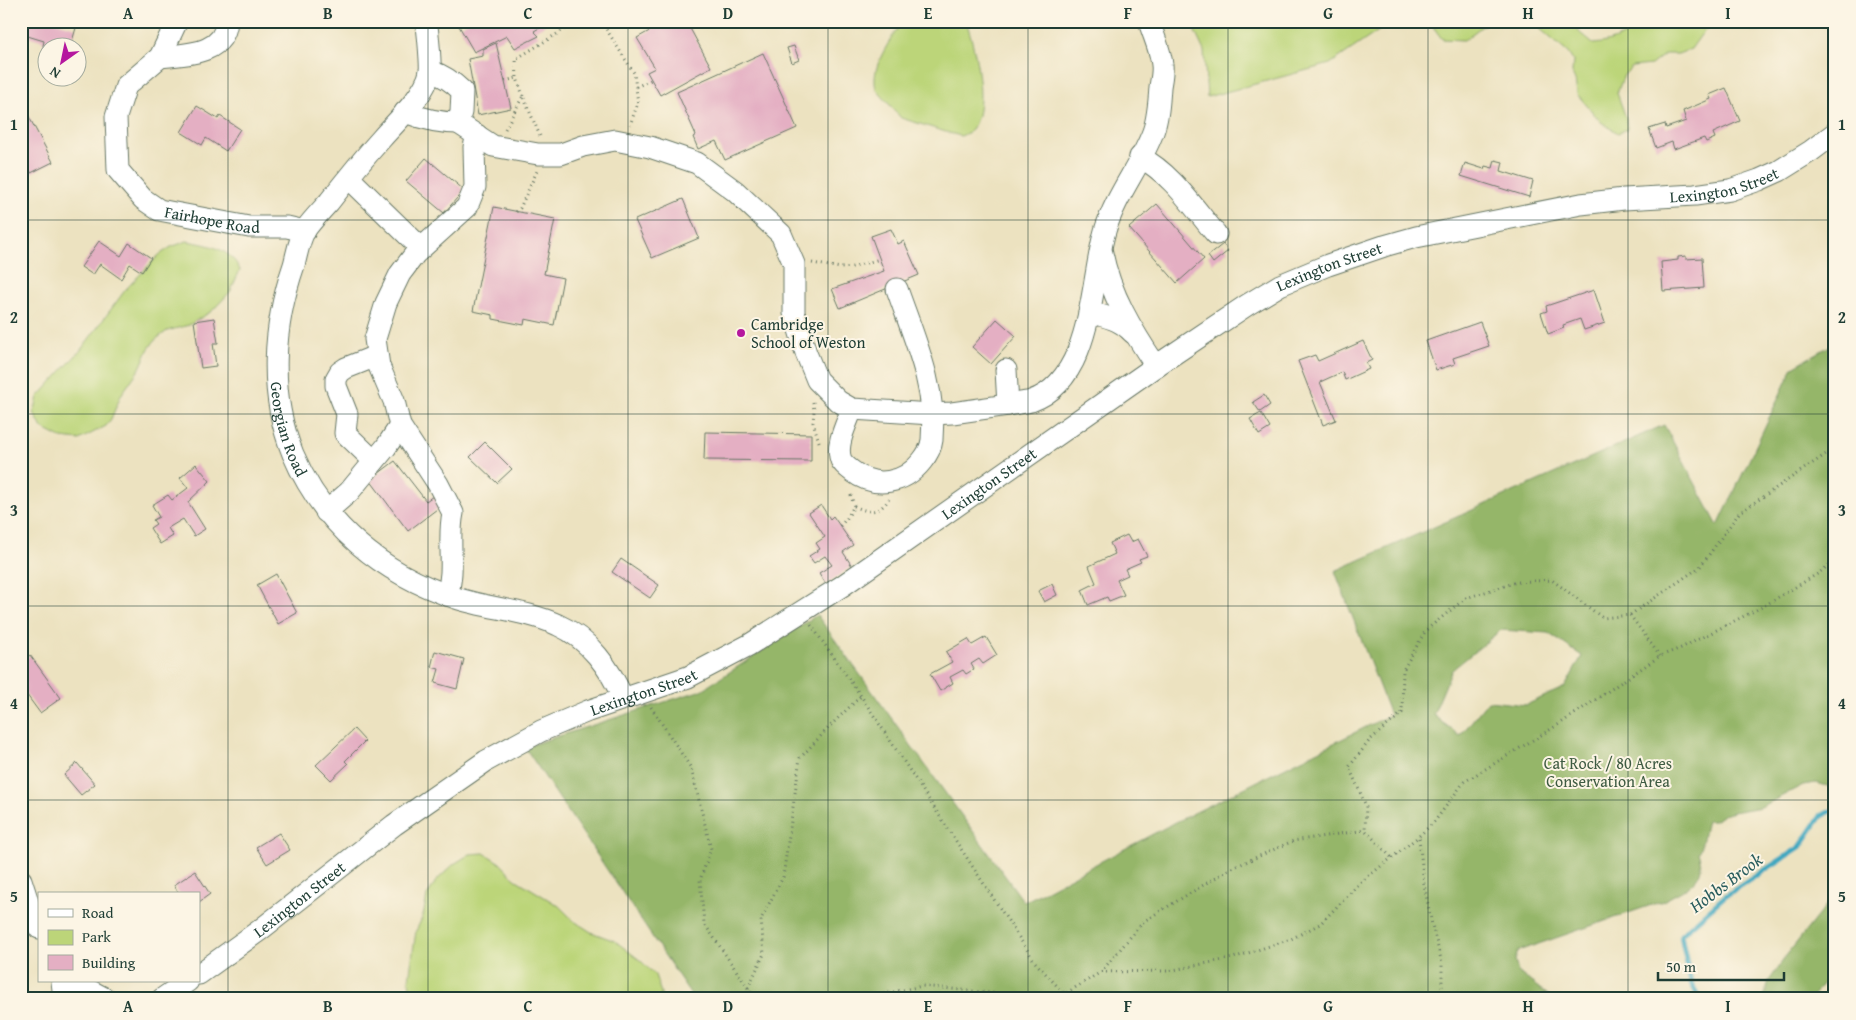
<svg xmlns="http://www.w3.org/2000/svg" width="1856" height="1020" font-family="'Gentium Book Plus',serif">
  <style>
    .green { fill: #bcd579; stroke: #6e8956 }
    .forest { fill: #95b669; stroke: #5a7a4e; fill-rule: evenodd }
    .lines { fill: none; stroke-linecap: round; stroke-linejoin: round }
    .stream { stroke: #40a8c0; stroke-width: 5 }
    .building { fill: #e4afc3 }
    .minor-casing { stroke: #677765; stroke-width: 23 }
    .path { stroke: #677765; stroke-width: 3; stroke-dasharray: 1 4; stroke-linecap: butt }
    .minor { stroke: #fff; stroke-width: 21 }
    .grid { fill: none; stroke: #1f3d34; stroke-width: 1; stroke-opacity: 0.55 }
    .poi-dot { fill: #b5179e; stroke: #fcf5e5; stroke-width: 2 }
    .labels { text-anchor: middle; stroke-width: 4; stroke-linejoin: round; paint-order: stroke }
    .street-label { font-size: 16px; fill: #1f3d34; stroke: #fcf5e5 }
    .poi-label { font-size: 16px; fill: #1f3d34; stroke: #fcf5e5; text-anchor: start }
    .park-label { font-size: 16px; fill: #3e5b42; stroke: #fcf5e5 }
    .water-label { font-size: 18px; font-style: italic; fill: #295d5e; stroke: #fcf5e5 }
    .neatline { fill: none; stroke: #1f3d34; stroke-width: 2 }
    .grid-label { font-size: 16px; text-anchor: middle; font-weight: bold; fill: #1f3d34 }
  </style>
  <rect width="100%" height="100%" fill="#fcf5e5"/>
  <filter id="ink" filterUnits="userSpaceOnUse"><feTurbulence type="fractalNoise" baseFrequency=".02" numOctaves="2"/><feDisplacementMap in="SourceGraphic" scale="10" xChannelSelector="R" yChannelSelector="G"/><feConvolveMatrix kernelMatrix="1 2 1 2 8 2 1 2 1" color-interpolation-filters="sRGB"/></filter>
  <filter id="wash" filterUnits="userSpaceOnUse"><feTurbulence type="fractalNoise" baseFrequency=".0096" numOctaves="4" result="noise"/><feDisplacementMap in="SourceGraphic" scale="20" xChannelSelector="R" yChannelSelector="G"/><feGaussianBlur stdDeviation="1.12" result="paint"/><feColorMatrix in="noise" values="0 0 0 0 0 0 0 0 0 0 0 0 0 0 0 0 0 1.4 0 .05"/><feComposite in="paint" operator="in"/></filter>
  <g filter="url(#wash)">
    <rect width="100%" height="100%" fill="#ece2c0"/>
    <path class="green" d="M 902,21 L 966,21 C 974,44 983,86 979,110 C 978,118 975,124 971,131 L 961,136 L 949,133 L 901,118 L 876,89 C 870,65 891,41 902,21 Z
      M 1190,21 L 1393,21 L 1330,64 L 1207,97 L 1204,51 Z
      M 1434,21 L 1489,21 L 1464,40 L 1442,39 L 1434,28 Z
      M 1531,21 L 1571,21 L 1580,33 L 1593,44 C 1614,43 1630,33 1647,21 L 1793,21 C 1779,24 1768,31 1753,30 C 1740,29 1727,22 1713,23 L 1701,35 L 1691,49 L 1678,54 L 1665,54 L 1651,65 L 1632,67 L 1624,75 L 1617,93 L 1626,118 L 1627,129 L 1618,133 L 1601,122 L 1577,94 L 1575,80 L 1572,73 L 1573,61 L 1568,53 Z
      M 187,241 C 209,245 230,248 240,270 L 230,292 L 212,311 L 189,325 L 167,331 L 155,340 L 148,350 L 140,368 L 121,395 L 111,419 L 106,426 L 79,440 L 61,438 L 42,428 L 34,413 L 38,397 L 80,351 L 126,289 L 159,255 L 171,247 Z
      M 484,853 L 500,863 L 515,879 L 559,906 L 574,921 L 591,932 L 615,941 L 641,961 L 655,975 L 661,993 L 661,999 L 411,999 L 409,979 L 416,931 L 423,916 L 427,896 L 436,881 L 454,864 L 470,854 Z"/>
    <path class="forest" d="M 1835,343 L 1835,788 L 1816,783 L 1803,785 L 1761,807 L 1733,812 L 1723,815 L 1715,821 L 1707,821 C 1704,829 1703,846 1698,852 C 1699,856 1701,863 1701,867 C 1699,885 1677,893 1663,901 L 1518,951 L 1515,961 L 1518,972 L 1553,999 L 694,999 L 526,749 L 534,744 L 702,690 L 817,615 L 1024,902 L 1170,825 L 1390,715 L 1335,571 L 1664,425 L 1718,526 L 1793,367 ZM 1501,630 L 1548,633 L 1582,656 L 1565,687 L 1526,705 L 1488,701 L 1460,736 L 1433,715 L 1452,670 Z
      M 1835,894 L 1835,967 L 1811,999 L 1763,999 L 1769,981 L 1786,956 Z"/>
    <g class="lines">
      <path class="stream" d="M 1700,999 L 1691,983 L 1681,935 L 1725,896 L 1800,847 L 1821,816 L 1835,809"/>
    </g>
    <g id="blocks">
      <path class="building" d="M 21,21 L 53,21 L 76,28 L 70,48 L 49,48 L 43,46 L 44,41 L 21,34 Z
        M 471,21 L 552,21 L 534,31 L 539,36 L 515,48 L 507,36 L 474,52 L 459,26 Z
        M 648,21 L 686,21 L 711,67 L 660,95 L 647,72 L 655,68 L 637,38 L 653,29 Z
        M 496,43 L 511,108 L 478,115 L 468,59 L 483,56 L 483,49 Z
        M 794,46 L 799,60 L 792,63 L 787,48 Z
        M 763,53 L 797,128 L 725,160 L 716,141 L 698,149 L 693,137 L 696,135 L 677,92 Z
        M 1726,88 L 1740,121 L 1713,133 L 1715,138 L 1706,142 L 1704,138 L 1674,149 L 1672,142 L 1656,148 L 1649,129 L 1665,124 L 1666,128 L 1686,121 L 1683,111 L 1711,99 L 1709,95 Z
        M 197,106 L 218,119 L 220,116 L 240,129 L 226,151 L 206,138 L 202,145 L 181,132 Z
        M 28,115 L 53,162 L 31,173 L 21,154 L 21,119 Z
        M 426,158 L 464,190 L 444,213 L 406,181 Z
        M 1495,160 L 1503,162 L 1501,171 L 1533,181 L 1529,197 L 1461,176 L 1465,163 L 1484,169 L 1485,166 L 1493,168 Z
        M 683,199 L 699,238 L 652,258 L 635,220 Z
        M 1157,204 L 1204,259 L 1177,283 L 1129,228 Z
        M 494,207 L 555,219 L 544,274 L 563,278 L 554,325 L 525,319 L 524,325 L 493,319 L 493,315 L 473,311 Z
        M 891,229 L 898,244 L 904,241 L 919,275 L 840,308 L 832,289 L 884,271 L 871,236 Z
        M 99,241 L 121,256 L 129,243 L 151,258 L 142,272 L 130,264 L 121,279 L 100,264 L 93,275 L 81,267 Z
        M 1223,244 L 1228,251 L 1213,263 L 1208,256 Z
        M 1686,256 L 1686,259 L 1702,258 L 1704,288 L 1663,291 L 1661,262 L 1678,260 L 1678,257 Z
        M 1594,290 L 1605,323 L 1584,330 L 1580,319 L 1563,325 L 1564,328 L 1548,334 L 1541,313 L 1547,311 L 1546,306 Z
        M 214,318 L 218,343 L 213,343 L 216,366 L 201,368 L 194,321 Z
        M 997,319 L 1016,336 L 991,364 L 972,347 Z
        M 1480,322 L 1489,346 L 1453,358 L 1455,364 L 1436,370 L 1426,341 Z
        M 1363,341 L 1372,360 L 1366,363 L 1369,369 L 1345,380 L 1342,372 L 1320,382 L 1336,420 L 1323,425 L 1298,361 L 1315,355 L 1318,361 Z
        M 1264,395 L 1270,405 L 1260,412 L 1253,402 Z
        M 1261,413 L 1270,428 L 1259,435 L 1250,419 Z
        M 705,432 L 811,434 L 811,461 L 704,460 Z
        M 485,442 L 512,469 L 497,483 L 470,457 Z
        M 395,461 L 426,501 L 433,496 L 441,506 L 408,531 L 370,480 Z
        M 196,464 L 210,481 L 188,502 L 205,529 L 194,536 L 183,519 L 168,528 L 173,536 L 160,544 L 150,528 L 156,524 L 153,520 L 159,517 L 152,505 L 168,495 L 172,500 L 188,488 L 180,478 Z
        M 821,505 L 830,519 L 833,516 L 853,545 L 843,552 L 852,566 L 826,584 L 819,573 L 832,565 L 825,556 L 814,563 L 809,556 L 820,549 L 816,543 L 825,537 L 809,513 Z
        M 1127,535 L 1131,542 L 1138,539 L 1147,556 L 1139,559 L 1141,562 L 1125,569 L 1128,575 L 1117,580 L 1124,595 L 1109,601 L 1107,597 L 1088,605 L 1082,590 L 1096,583 L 1089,566 L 1115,554 L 1110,543 Z
        M 621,559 L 659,585 L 650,598 L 612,572 Z
        M 276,574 L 297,613 L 278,624 L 257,585 Z
        M 1052,584 L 1057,595 L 1044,602 L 1038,591 Z
        M 986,637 L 997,655 L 983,664 L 979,659 L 971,664 L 974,669 L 966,674 L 963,670 L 950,677 L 953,683 L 940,691 L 930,674 L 952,662 L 946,652 L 968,639 L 972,645 Z
        M 435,651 L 464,659 L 457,689 L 435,683 L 439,669 L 431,667 Z
        M 30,655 L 61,698 L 40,713 L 21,687 L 21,662 Z
        M 354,729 L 365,741 L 345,761 L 348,764 L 331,780 L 316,765 Z
        M 77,763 L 95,784 L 81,795 L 64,775 Z
        M 279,833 L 290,850 L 267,864 L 256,847 Z
        M 195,871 L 210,894 L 199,902 L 199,894 L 179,894 L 174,885 Z"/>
    </g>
  </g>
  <g filter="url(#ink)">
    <use href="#blocks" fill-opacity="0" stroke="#677765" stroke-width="1"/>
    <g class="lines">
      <g class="minor-casing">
        <g id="minor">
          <path id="s1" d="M 177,21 L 160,57 L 126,86 L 116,117 L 118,170 L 143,199 L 159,210 L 249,227 L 287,227 L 305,231"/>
          <path id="s2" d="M 426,21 C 428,29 431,65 430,72 C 425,95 397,121 382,138 C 363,159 346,180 329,202 C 321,211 312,220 305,230 C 299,240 297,254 294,265 C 273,326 268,393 293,454 C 323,525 382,574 456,598 C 489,609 526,610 558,625 C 588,638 611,669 623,699"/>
          <path d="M 160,57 C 186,54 224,55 227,21"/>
          <path d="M 430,71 C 443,75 453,82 462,91 L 461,112 L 458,123 L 493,146 L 538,154 L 561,154 L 583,146 L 615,140 L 650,147 L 697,163 L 735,191 L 781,234 L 794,264 L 794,313 L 806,353 L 817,380 L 838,401 L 852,409 L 932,414 L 952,413 L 1008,405"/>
          <path d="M 405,112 C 423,119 439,123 458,123"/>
          <path d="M 1140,157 C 1172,174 1193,207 1216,234"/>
          <path d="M 349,178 L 421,248"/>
          <path d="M 1102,253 C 1110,294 1133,332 1156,366"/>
          <path d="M 1089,312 C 1106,317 1121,319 1133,333"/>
          <path d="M 1006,370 L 1008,405 C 1016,403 1024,403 1031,401 C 1093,380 1090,282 1105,231 C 1116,194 1140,167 1153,132 C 1158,118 1159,103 1160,87 C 1161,80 1163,72 1162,65 C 1161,51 1153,35 1149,21"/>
          <path d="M 852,409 C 847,423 835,445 841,460 C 843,464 848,468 852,471 C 875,489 904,484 922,461 C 927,455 931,448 932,440 C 937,388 914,338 897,289"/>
          <path d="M 374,461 L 345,433 L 347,414 L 336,386 L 336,379 L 340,372 L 346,368 L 376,356"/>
          <path d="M 326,512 L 349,492 L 386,447 L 400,426"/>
          <path d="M 447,595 C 456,568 447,540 453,513 L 438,484 L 400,426 L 394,401 L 379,366 L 375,339 L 386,303 L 400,274 L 415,254 L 467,207 L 475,187 L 474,147 L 477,135"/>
          <path d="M 21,880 L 30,908 L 39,928"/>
          <path id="s3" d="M 199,974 L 260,930 L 394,825 L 486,761 L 541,731 L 588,711 L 688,677 L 749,645 L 842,586 L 1156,366 L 1247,305 L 1280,285 L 1328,265 L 1384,246 L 1416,237 L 1581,204 L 1624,199 L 1695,195 L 1730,190 L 1759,180 L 1779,171 L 1811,151 L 1835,133"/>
          <path d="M 62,981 L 64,999"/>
          <path d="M 72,981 L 106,999"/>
          <path d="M 162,999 L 188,981"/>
        </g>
      </g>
      <path class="path" d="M 601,21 L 634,73 L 638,103 L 630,125
        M 505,81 L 517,78
        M 636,87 L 651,80
        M 523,96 L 517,78 L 516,59 L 578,21
        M 505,129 L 523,96 L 540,136
        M 516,212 L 520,208 L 537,171
        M 812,263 L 841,268 L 852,267 L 880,259
        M 813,402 L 814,411 L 813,422 L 820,445
        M 854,506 C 869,513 879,514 889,499
        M 840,526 L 847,518 L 854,506 L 850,492
        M 1630,615 L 1660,656
        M 811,625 L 861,696 L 1035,962 L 1069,999
        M 651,707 L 691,768 L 711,849 L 700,880 L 704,923 L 748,988 L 757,999
        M 1419,838 L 1424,884 L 1432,925 L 1442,963 L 1442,999
        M 1391,857 L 1365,830 L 1366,806 L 1349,767 L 1370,740 L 1402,713 L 1403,670 L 1426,630 L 1466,598 L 1517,582 L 1552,580 L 1603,618 L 1630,615 L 1700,567 L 1739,513 L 1835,448
        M 1101,972 L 1168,971 L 1233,958 L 1291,939 L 1320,924 L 1361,882 L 1418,837 L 1435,821 L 1464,782 L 1561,723 L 1660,656 L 1681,648 L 1762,607 L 1819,573 L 1835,560
        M 748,988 L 764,954 L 761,919 L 783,877 L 800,758 L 833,723 L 861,696
        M 859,999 L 922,986 L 1022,996 L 1063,995 L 1101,972 L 1144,921 L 1230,869 L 1293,841 L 1365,830"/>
      <use href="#minor" class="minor"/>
    </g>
  </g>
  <path class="grid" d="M 228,21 L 228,999M 428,21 L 428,999M 628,21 L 628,999M 828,21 L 828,999M 1028,21 L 1028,999M 1228,21 L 1228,999M 1428,21 L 1428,999M 1628,21 L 1628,999M 21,220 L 1835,220M 21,414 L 1835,414M 21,606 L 1835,606M 21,800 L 1835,800"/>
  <circle class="poi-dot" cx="741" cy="333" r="5"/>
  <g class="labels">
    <g class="street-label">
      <text dy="6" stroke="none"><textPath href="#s3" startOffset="1745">Lexington Street</textPath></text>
      <text dy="6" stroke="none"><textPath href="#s1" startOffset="282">Fairhope Road</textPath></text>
      <text dy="6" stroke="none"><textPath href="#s3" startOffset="1340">Lexington Street</textPath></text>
      <text dy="6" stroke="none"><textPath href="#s2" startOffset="458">Georgian Road</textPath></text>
      <text dy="6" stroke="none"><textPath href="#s3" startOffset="935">Lexington Street</textPath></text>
      <text dy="6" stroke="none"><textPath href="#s3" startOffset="530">Lexington Street</textPath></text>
      <text dy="6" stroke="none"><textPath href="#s3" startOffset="125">Lexington Street</textPath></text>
    </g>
    <g class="poi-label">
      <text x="751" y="330">Cambridge<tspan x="751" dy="18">School of Weston</tspan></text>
    </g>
    <g class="park-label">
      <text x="1608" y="769">Cat Rock / 80 Acres<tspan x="1608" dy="18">Conservation Area</tspan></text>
    </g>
    <g class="water-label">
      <text transform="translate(1726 883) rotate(-37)" y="6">Hobbs Brook</text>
    </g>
  </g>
  <rect width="1856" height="1020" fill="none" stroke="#fcf5e5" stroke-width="55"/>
  <rect x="38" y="892" width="162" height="90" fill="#fcf5e5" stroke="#a4ab9e"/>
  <rect x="48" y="909" width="25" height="8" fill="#ffffff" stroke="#a4ab9e"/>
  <text x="82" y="918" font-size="15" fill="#1f3d34">Road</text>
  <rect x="48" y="930" width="25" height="15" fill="#bcd579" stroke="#a4ab9e"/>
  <text x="82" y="942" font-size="15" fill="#1f3d34">Park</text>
  <rect x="48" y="955" width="25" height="15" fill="#e4afc3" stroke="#a4ab9e"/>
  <text x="82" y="968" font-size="15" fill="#1f3d34">Building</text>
  <g transform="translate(62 62) rotate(213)"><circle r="24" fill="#fcf5e5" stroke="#a4ab9e"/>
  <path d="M0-4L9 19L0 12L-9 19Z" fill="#b5179e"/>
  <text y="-8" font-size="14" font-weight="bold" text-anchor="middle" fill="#1f3d34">N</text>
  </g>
  <path d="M1658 972v8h126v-8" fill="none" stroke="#1f3d34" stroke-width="2.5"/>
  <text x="1666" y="972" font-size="15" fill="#1f3d34" stroke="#fcf5e5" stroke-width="4" paint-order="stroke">50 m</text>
  <rect x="28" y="28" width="1800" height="964" class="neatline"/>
  <g class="grid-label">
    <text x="128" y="19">A</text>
    <text x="328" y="19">B</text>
    <text x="528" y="19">C</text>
    <text x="728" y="19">D</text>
    <text x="928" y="19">E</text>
    <text x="1128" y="19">F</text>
    <text x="1328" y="19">G</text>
    <text x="1528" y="19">H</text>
    <text x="1728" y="19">I</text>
    <text x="14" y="130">1</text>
    <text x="1842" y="130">1</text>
    <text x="14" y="323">2</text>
    <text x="1842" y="323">2</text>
    <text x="14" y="516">3</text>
    <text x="1842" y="516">3</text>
    <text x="14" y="709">4</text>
    <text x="1842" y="709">4</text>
    <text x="14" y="902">5</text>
    <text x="1842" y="902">5</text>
    <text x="128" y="1012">A</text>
    <text x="328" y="1012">B</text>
    <text x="528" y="1012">C</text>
    <text x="728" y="1012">D</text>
    <text x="928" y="1012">E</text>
    <text x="1128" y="1012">F</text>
    <text x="1328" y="1012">G</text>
    <text x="1528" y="1012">H</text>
    <text x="1728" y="1012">I</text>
  </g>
</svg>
